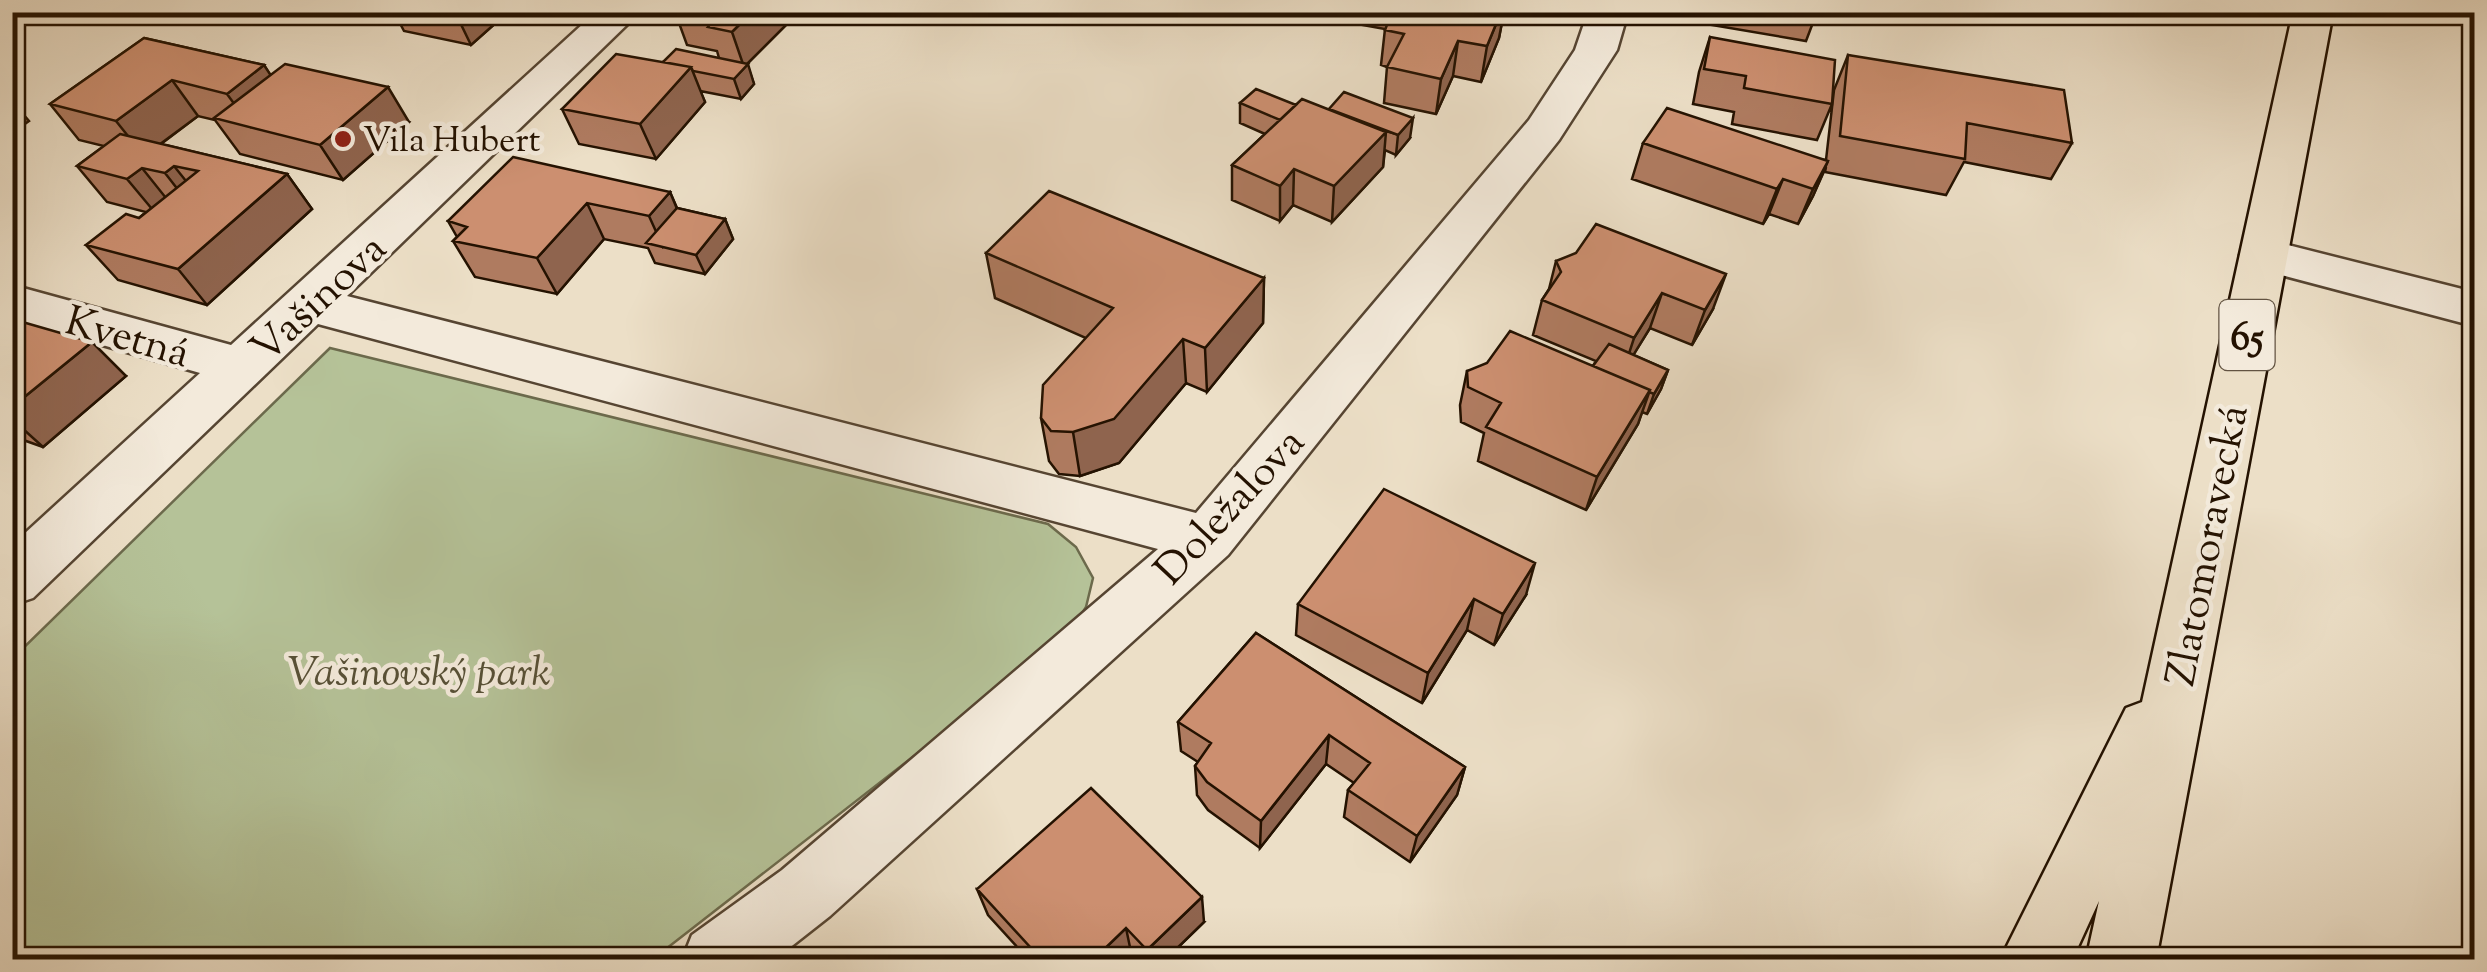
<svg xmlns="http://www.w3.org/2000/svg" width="2487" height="972" font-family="'Sorts Mill Goudy',serif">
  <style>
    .green { fill: #b5c298; stroke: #6c6a4c; stroke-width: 2.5 }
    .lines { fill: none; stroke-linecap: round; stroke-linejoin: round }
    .minor-casing { stroke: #564532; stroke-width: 5 }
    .major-casing { stroke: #241201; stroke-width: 5 }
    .minor { fill: #f3eadb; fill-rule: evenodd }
    .major { fill: #ecdfc7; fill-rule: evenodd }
    .wall { fill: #af7b60; stroke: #241201; stroke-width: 2.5 }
    .shaded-wall { fill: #8f644e; stroke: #241201; stroke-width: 2.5 }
    .building { fill: #cc8f70; stroke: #241201; stroke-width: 2.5 }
    .poi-dot { fill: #8f2418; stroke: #f3eadb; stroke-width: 4 }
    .labels { text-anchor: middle; stroke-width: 9; stroke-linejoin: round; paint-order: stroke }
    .far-poi-label { font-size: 35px; fill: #241201; stroke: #f3eadb; text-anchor: start }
    .shield { fill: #f3eadb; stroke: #625342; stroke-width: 2.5 }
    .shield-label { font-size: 40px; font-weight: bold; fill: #241201 }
    .street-label { font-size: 42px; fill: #241201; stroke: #f3eadb }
    .park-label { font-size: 42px; font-style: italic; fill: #575036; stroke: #f3eadb }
  </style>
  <rect width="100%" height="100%" fill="#ecdfc7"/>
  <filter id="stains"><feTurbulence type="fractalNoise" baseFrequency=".002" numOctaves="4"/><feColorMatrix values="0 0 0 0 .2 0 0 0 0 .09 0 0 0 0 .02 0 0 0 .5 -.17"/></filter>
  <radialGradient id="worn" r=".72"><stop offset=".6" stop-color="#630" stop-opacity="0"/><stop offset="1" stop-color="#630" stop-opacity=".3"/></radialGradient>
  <path class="green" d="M 330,348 L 1048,524 L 1076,547 L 1093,578 L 1086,607 L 1067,637 L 653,959 L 13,960 L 13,658 Z"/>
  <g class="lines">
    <g class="minor-casing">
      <path id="minor" d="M 596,12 L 640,12 L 347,296 L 1196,513 L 1529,120 L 1575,50 L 1588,12 L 1628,12 L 1617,50 L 1559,140 L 1228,555 L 830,916 L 774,960 L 682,960 L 692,935 L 782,870 L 1158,549 L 318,324 L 33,598 L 12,605 L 12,545 L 200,373 L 12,319 L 12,285 L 231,345 Z
        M 2264,239 L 2474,292 L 2474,326 L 2247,266 L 2240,255 L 2247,244 Z"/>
    </g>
    <g class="major-casing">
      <path id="major" d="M 2293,12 L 2333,12 L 2156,960 L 2086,960 L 2099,901 L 2072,960 L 2000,960 L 2126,708 L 2142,702 Z"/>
    </g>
    <use href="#minor" class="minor"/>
    <use href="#major" class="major"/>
  </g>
  <path class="wall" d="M 394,12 L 508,12 L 471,45 L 404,31 Z
    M 675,12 L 799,12 L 747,64 L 754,84 L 741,99 L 700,91 L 705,102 L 656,159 L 579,144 L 562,109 L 663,62 L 719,58 L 717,51 L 687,45 Z
    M 1358,12 L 1512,12 L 1510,18 L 1503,17 L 1499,38 L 1481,82 L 1453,76 L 1436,114 L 1384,103 L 1387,67 L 1381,65 L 1385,29 L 1357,24 Z
    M 1715,12 L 1817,12 L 1806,41 L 1712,25 Z
    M 1710,37 L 1832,104 L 1817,140 L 1732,124 L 1734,112 L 1693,104 L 1699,72 Z
    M 144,38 L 264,65 L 270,75 L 409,122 L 343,180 L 240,154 L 215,120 L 198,116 L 161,144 L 287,174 L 312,209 L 207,305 L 118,280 L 86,245 L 139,218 L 146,212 L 107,202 L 77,166 L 104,146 L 79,140 L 50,104 Z
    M 1848,55 L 2072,143 L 2051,179 L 1964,162 L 1946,195 L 1825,172 L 1826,167 L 1813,196 L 1798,224 L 1769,214 L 1763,224 L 1632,179 L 1643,143 L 1826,160 L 1834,90 Z
    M 1240,103 L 1296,105 L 1410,138 L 1396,155 L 1385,150 L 1383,167 L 1332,222 L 1293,205 L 1280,221 L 1232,200 L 1232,165 L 1265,134 L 1240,123 Z
    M 670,192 L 677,208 L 725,219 L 733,239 L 705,274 L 655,263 L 648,248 L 604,239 L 557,294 L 475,277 L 453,241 L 457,237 L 448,221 Z
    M 986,253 L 1264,278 L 1263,323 L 1207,392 L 1186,383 L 1119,463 L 1080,476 L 1059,474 L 1049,461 L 1041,418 L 1086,338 L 995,298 Z
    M 1556,261 L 1713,309 L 1692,345 L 1650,328 L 1633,355 L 1668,370 L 1661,389 L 1647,414 L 1642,412 L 1638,424 L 1586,510 L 1478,461 L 1484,433 L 1461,422 L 1460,405 L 1467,371 L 1593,366 L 1596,361 L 1533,335 L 1542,300 L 1549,289 Z
    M 12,319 L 126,376 L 43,447 L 12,436 Z
    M 1526,595 L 1494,645 L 1467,630 L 1422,703 L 1296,635 L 1298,604 Z
    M 1256,633 L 1465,767 L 1457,795 L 1410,862 L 1344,817 L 1348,790 L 1354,783 L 1326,764 L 1260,848 L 1208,810 L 1197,795 L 1195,766 L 1198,762 L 1181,751 L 1178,722 Z
    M 977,889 L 1204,922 L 1165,960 L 1137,960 L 1131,952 L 1123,960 L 1029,960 L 988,915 Z"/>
  <path class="shaded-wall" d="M 455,12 L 508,12 L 471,45 Z
    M 752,12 L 799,12 L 744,67 L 732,32 Z
    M 1501,12 L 1504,12 L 1499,38 L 1481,82 L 1487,46 Z
    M 1458,41 L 1453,76 L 1436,114 L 1441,79 Z
    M 748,64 L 754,84 L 741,99 L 734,79 Z
    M 264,65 L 287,100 L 251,127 L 227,94 Z
    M 691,67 L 705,102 L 656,159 L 640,124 Z
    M 172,80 L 198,116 L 144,156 L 116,121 Z
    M 388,87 L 409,122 L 343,180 L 320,145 Z
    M 12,101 L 29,121 L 12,133 Z
    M 1413,118 L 1410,138 L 1396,155 L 1398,135 Z
    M 1386,132 L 1383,167 L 1332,222 L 1334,186 Z
    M 1828,161 L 1813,196 L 1798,224 L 1813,189 Z
    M 174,166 L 202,201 L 193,209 L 165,173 Z
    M 142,168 L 170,203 L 157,215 L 127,179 Z
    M 1294,169 L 1293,205 L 1280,221 L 1280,186 Z
    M 287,174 L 312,209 L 207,305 L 178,269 Z
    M 1783,179 L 1769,214 L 1763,224 L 1777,189 Z
    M 670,192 L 685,228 L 663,247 L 649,216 Z
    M 587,203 L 604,239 L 557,294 L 537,258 Z
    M 725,219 L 733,239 L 705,274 L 696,255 Z
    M 1726,274 L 1713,309 L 1692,345 L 1705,310 Z
    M 1264,278 L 1263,323 L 1207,392 L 1205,348 Z
    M 1662,293 L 1650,328 L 1623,372 L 1634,338 Z
    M 1183,339 L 1186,383 L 1119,463 L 1080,476 L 1073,432 Z
    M 92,342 L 126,376 L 43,447 L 12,419 L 12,407 Z
    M 1668,370 L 1661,389 L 1647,414 L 1654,394 Z
    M 1650,390 L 1638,424 L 1586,510 L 1597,477 Z
    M 1535,563 L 1526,595 L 1494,645 L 1503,614 Z
    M 1474,599 L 1467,630 L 1422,703 L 1428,673 Z
    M 1329,735 L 1326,764 L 1260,848 L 1261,821 Z
    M 1465,767 L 1457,795 L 1410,862 L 1417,836 Z
    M 1202,897 L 1204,922 L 1165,960 L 1148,960 L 1147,950 Z
    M 1126,928 L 1131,952 L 1123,960 L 1093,960 Z"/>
  <path class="building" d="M 687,12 L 752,12 L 732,32 L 708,27 L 716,18 Z
    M 1392,12 L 1501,12 L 1487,46 L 1458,41 L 1441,79 L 1387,67 L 1404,34 L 1385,30 Z
    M 1710,37 L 1835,60 L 1832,104 L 1744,88 L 1746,76 L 1704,69 Z
    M 144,38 L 264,65 L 227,94 L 172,80 L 116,121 L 50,104 Z
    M 676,49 L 748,64 L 734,79 L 693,71 L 691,67 L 663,62 Z
    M 616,54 L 691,67 L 640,124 L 562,109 Z
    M 1848,55 L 2064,90 L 2072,143 L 1967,123 L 1965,159 L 1840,136 Z
    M 285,64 L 388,87 L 320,145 L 214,118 Z
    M 1256,89 L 1296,105 L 1280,120 L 1240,103 Z
    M 1344,92 L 1413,118 L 1398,135 L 1329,109 Z
    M 1302,99 L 1386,132 L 1334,186 L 1294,169 L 1280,186 L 1232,165 Z
    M 1667,108 L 1828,161 L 1813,189 L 1783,179 L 1777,189 L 1643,143 Z
    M 120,134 L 287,174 L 178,269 L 86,245 L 126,214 L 139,218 L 198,171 L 174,166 L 165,173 L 142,168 L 127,179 L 77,166 Z
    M 513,157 L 670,192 L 649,216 L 587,203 L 537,258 L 453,241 L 467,227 L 448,221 Z
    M 1049,191 L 1264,278 L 1205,348 L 1183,339 L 1114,419 L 1073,432 L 1051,431 L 1041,418 L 1043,385 L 1113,308 L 986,253 Z
    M 677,208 L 725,219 L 696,255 L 646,243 Z
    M 1596,224 L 1726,274 L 1705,310 L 1662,293 L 1634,338 L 1542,300 L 1561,272 L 1556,261 L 1576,253 Z
    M 12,319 L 92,342 L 12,407 Z
    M 1510,331 L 1650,390 L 1597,477 L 1486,427 L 1501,403 L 1468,387 L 1467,371 L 1487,363 Z
    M 1609,344 L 1668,370 L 1654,394 L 1649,392 L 1650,390 L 1593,366 Z
    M 1384,489 L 1535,563 L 1503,614 L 1474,599 L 1428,673 L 1298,604 Z
    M 1256,633 L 1465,767 L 1417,836 L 1348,790 L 1370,763 L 1329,735 L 1261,821 L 1207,782 L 1195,766 L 1211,743 L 1178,722 Z
    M 1091,788 L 1202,897 L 1147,950 L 1126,928 L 1093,960 L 1042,960 L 977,889 Z"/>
  <circle class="poi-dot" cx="343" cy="139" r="10"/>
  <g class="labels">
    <g class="far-poi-label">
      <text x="363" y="151">Vila Hubert</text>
    </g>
    <rect class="shield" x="2219.5" y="300" width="55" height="70" rx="8"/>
    <g class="shield-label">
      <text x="2247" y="349">65</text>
    </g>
    <g class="street-label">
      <text transform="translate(317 297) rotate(-43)" y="15">Vašinova</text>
      <text transform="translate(128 335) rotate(16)" y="15">Kvetná</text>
      <text transform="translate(1228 505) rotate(-47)" y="15">Doležalova</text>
      <text transform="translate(2205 545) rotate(-79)" y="15">Zlatomoravecká</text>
    </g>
    <g class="park-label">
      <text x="419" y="685">Vašinovský park</text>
    </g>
  </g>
  <rect width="2487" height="972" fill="none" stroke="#ecdfc7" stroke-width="50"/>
  <rect x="15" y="15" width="2457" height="942" fill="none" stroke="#241201" stroke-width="5"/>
  <rect x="25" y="25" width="2437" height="922" fill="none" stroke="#241201" stroke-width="2.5"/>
  <rect width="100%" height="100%" filter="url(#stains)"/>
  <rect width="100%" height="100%" fill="url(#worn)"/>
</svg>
